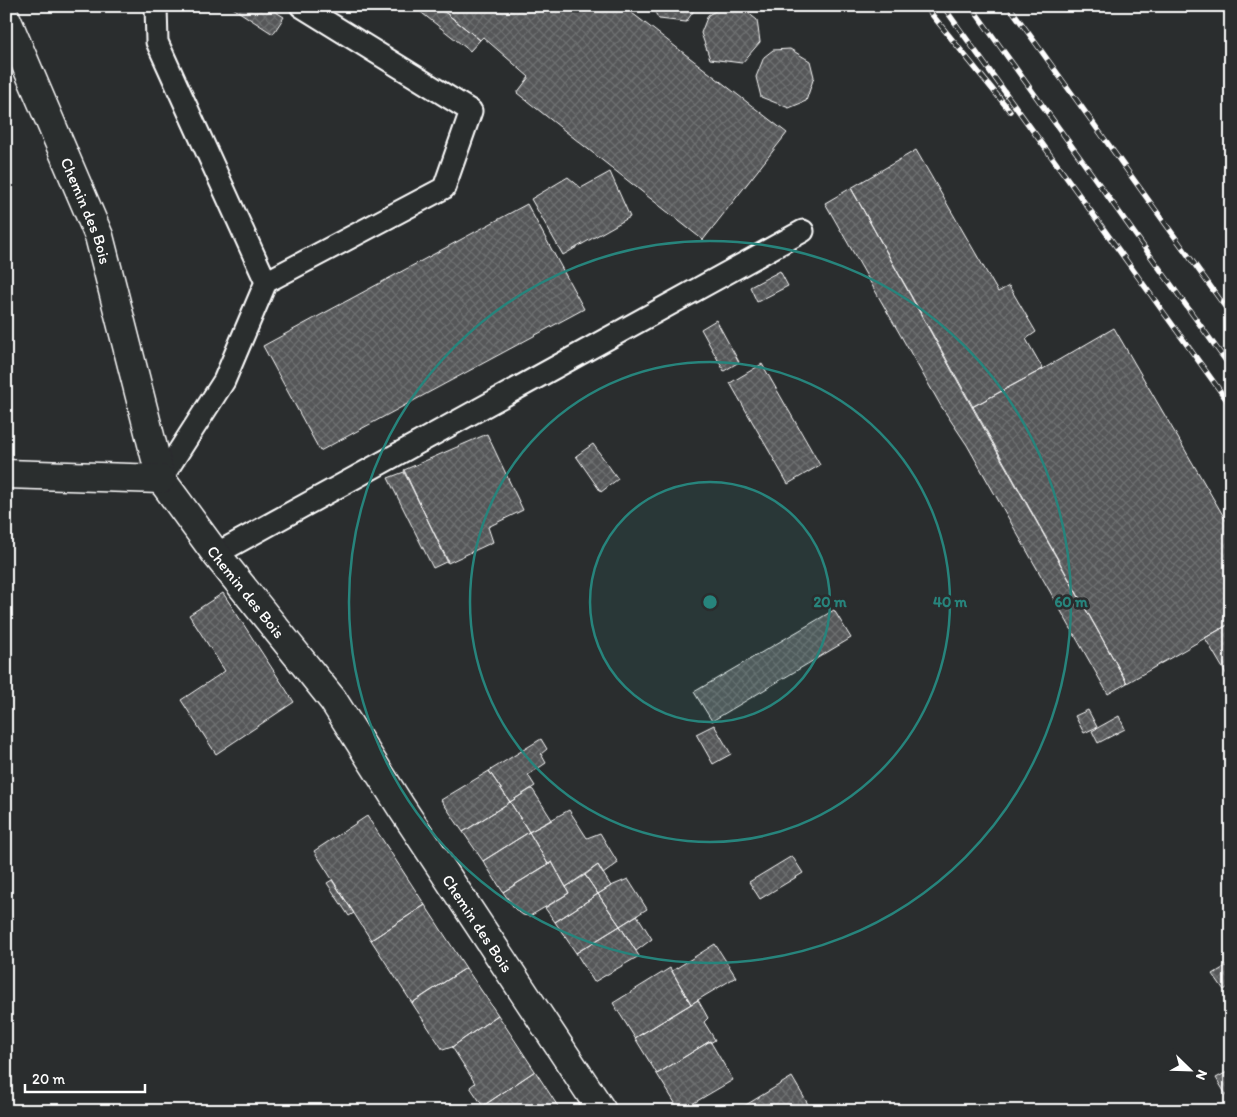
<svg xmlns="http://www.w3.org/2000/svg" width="1237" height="1117" font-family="Itim,sans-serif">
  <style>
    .building { fill: url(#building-cross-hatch); stroke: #fff }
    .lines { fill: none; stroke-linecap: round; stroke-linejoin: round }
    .lane-casing { stroke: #fff; stroke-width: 25 }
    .street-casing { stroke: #fff; stroke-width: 31 }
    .lane { stroke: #2a2d2e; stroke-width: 21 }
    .street { stroke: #2a2d2e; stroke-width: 28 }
    .rail-casing { stroke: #fff; stroke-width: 5.5 }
    .rail { stroke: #2a2d2e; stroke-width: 4; stroke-dasharray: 11; stroke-linecap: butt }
    .ring { fill: none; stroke: #27847c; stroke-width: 2.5 }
    .labels { text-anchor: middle; stroke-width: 5; stroke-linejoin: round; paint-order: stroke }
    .street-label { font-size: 16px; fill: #fff; stroke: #2a2d2e }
    .centre { fill: #27847c; stroke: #2a2d2e; stroke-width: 2.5 }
    .ring-label { font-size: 15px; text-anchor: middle; font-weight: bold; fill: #27847c; stroke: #2a2d2e; stroke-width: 5; stroke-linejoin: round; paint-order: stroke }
  </style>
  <defs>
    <pattern id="building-cross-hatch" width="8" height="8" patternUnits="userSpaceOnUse" patternTransform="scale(1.25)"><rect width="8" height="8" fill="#555758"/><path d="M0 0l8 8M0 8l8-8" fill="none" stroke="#6e7071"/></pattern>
  </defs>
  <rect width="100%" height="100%" fill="#2a2d2e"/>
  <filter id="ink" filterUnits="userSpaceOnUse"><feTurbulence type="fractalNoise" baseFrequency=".02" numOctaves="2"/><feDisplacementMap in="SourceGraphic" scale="10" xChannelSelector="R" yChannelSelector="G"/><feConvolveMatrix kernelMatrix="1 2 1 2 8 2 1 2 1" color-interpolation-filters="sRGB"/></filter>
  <g filter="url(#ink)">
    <path class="building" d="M 234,6 L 266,6 L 284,17 L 273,34 L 233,8 Z
      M 413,6 L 437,6 L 480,40 L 470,51 Z
      M 437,6 L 623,6 L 787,133 L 703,240 L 517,93 L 529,77 L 483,37 L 480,40 Z
      M 651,6 L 697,6 L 686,22 L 659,19 Z
      M 725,6 L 742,8 L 757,20 L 760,42 L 742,63 L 710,59 L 701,33 L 708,15 Z
      M 790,49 L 810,61 L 814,77 L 806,101 L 789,108 L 761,97 L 756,77 L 764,57 L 773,50 Z
      M 916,150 L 998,292 L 1009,286 L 1036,332 L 1026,339 L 1043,369 L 972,407 L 851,188 Z
      M 610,172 L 630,217 L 563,255 L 531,199 L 568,177 L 581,188 Z
      M 851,188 L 1127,683 L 1108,694 L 967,445 L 941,406 L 825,203 Z
      M 527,204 L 584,309 L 320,451 L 263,346 Z
      M 780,271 L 788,286 L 757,302 L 750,287 Z
      M 716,320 L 739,362 L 724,371 L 701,329 Z
      M 1114,328 L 1231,529 L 1231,623 L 1127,683 L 972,407 L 1043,369 Z
      M 762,364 L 820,465 L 788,484 L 730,383 Z
      M 487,434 L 523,510 L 488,527 L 493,542 L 448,563 L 404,470 Z
      M 593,444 L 618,479 L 601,492 L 576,456 Z
      M 404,472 L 448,561 L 433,568 L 388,478 Z
      M 223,593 L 294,702 L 216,754 L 181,700 L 225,671 L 189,615 Z
      M 834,610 L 851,638 L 712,721 L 694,692 Z
      M 1231,623 L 1231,682 L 1205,638 Z
      M 1088,710 L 1097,727 L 1084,733 L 1075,716 Z
      M 1119,716 L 1125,729 L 1098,743 L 1092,731 Z
      M 714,725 L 731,754 L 713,764 L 696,734 Z
      M 541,739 L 547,749 L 541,754 L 546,763 L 528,775 L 535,786 L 510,802 L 489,771 Z
      M 489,771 L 510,802 L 463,832 L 441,800 Z
      M 531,789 L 533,790 L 552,820 L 529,832 L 510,802 Z
      M 510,802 L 529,832 L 483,861 L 463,832 Z
      M 569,810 L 587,838 L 600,833 L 618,863 L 603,874 L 598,865 L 566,887 L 552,862 L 548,864 L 529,832 Z
      M 367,816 L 425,905 L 371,940 L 314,851 Z
      M 529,832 L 548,864 L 503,892 L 483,861 Z
      M 792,856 L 803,873 L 760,899 L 749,882 Z
      M 552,862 L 569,893 L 530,916 L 523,915 L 515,909 L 503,892 Z
      M 598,865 L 611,886 L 598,894 L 585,875 Z
      M 585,875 L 598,894 L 555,922 L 545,908 L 569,893 L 566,887 Z
      M 628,879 L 647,909 L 620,926 L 598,894 L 611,886 Z
      M 332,880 L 354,913 L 349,916 L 327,883 Z
      M 598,894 L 620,926 L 576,953 L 555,922 Z
      M 425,905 L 466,968 L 412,1003 L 371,940 Z
      M 637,915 L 652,939 L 636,951 L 620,926 Z
      M 620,926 L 639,956 L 594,982 L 576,953 Z
      M 715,944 L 736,977 L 691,1004 L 672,971 Z
      M 1231,963 L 1231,985 L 1224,990 L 1213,974 Z
      M 466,968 L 498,1015 L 452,1047 L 443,1050 L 412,1003 Z
      M 670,968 L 691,1004 L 635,1038 L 613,1003 Z
      M 698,1000 L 708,1018 L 704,1022 L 715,1040 L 710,1043 L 710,1041 L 657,1074 L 635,1038 Z
      M 498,1015 L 535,1071 L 483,1106 L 470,1087 L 475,1083 L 452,1047 Z
      M 710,1041 L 733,1080 L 680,1111 L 657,1074 Z
      M 1231,1070 L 1231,1103 L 1216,1078 Z
      M 535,1071 L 561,1111 L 486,1111 L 483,1106 Z
      M 792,1077 L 812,1111 L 736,1111 Z"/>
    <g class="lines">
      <g class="lane-casing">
        <path id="lane" d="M 156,6 L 157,42 L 266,282 L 224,381 L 161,479
          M 266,282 L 444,188 L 471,111 L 301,6
          M 216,554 L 803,231"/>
      </g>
      <g class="street-casing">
        <g id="street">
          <path id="s1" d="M 6,18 L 99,236 L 161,479 L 216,554 L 333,700 L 401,807 L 602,1111"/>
          <path d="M 6,474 L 161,479"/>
        </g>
      </g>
      <use href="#lane" class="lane"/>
      <use href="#street" class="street"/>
      <g class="rail-casing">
        <path id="rail" d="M 925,6 L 1010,111
          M 943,6 L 1231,406
          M 971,6 L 1231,368
          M 1009,6 L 1231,315"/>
      </g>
      <use href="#rail" class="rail"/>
    </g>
  </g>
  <circle cx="710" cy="602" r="120" fill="#27847c" fill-opacity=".12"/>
  <g class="ring">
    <circle cx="710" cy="602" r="120"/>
    <circle cx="710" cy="602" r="240"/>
    <circle cx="710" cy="602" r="361"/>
  </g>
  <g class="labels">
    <g class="street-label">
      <text dy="6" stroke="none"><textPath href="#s1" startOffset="209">Chemin des Bois</textPath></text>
      <text dy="6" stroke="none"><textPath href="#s1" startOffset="629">Chemin des Bois</textPath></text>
      <text dy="6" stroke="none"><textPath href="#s1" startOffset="1034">Chemin des Bois</textPath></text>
    </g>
  </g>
  <circle cx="710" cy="602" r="8" class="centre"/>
  <g class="ring-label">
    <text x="830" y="607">20 m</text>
    <text x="950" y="607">40 m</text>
    <text x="1071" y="607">60 m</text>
  </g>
  <rect width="1237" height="1117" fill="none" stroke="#2a2d2e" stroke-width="25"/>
  <rect x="12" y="12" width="1212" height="1092" fill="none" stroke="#fff" stroke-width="2" filter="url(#ink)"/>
  <g transform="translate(1190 1070) rotate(113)" stroke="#2a2d2e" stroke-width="4" paint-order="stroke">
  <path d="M0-4L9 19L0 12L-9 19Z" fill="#ffffff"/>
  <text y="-8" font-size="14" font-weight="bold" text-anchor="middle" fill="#ffffff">N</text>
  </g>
  <path d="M25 1084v8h120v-8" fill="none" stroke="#ffffff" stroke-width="2.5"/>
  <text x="32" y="1084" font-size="15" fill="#ffffff" stroke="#2a2d2e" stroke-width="4" paint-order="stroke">20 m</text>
</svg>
